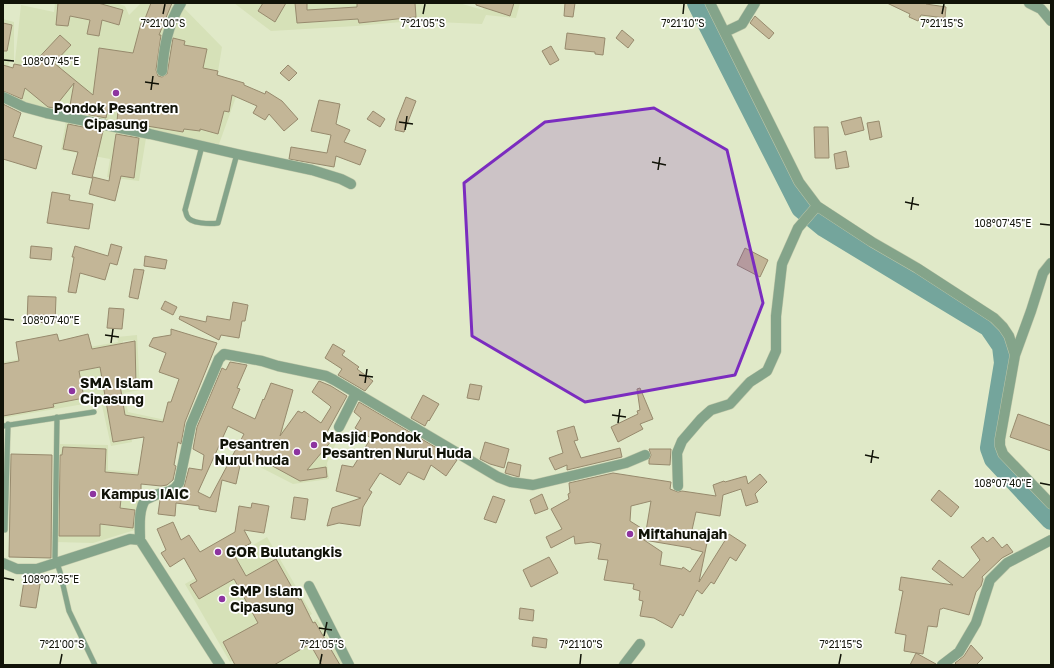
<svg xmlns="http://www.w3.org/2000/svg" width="1054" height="668" font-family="'Golos Text',sans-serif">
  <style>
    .built { fill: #d6e1b8; fill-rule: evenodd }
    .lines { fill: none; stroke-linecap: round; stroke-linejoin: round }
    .river { stroke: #74a59c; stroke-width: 20 }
    .building { fill: #c3b697; stroke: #978a6d; fill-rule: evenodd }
    .lane-casing { stroke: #bfc7a9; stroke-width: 6 }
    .street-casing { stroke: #bfc7a9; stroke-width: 11 }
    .lane { stroke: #84a48a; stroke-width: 5 }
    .street { stroke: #84a48a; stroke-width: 10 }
    .marked { fill: #7b2cbf; fill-opacity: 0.2; stroke: #7b2cbf; stroke-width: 3; stroke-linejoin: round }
    .ticks { fill: none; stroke: #111308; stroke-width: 1.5 }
    .poi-dot { fill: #8d34a0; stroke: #fff; stroke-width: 1.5 }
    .labels { text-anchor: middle; stroke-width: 3.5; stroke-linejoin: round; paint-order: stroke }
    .poi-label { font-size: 14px; font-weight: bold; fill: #111308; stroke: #fff; text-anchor: start }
    .ticks-label { font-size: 10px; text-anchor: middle; fill: #111308; stroke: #fff; stroke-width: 3.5; stroke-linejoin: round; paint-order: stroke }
  </style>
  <rect width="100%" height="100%" fill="#e0e9c8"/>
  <path class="built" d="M 55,3 L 116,3 L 125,6 L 129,15 L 141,3 L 179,3 L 222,47 L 215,90 L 236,97 L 219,144 L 147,132 L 139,181 L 107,177 L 110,159 L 61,150 L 67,115 L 7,96 L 8,77 L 15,61 L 21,5 L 54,12 Z
    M 234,3 L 263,3 L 258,11 L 275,22 L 286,3 L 292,3 L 292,4 L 307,3 L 357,3 L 359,23 L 416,17 L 415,3 L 459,3 L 483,10 L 485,3 L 520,3 L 516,18 L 486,15 L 482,24 L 413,21 L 356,26 L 271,31 ZM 353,8 L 354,20 L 297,23 L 296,11 Z
    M 3,19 L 14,22 L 14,61 L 10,60 L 3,83 L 7,66 L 3,65 L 3,45 L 8,46 L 12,25 L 3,23 Z
    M 137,335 L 140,390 L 124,393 L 128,412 L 184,424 L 179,444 L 131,436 L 132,442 L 111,446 L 101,401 L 3,418 L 3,415 L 4,416 L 25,412 L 49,377 L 59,375 L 64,402 L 84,399 L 79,371 L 100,367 L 113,442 L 129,439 L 116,361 L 119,360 L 116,345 L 3,364 L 3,362 L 118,342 L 117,337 ZM 134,340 L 136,385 L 125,385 L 123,341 ZM 134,416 L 181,425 L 131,434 Z
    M 317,423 L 337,441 L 327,463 L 329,479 L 293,484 L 256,465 L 277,424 L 302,439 Z
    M 60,444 L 108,445 L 108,470 L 143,473 L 138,529 L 93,543 L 56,542 ZM 63,447 L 106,449 L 106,467 L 62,465 ZM 108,472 L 142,475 L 141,493 L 122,491 L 121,504 L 105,503 ZM 59,493 L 102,494 L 101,511 L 58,510 ZM 105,507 L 135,510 L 133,528 L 104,525 ZM 100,516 L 100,536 L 60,536 Z
    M 267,537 L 312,614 L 230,662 L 185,584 ZM 235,558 L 244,573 L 199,599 L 191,584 ZM 276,559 L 297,598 L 257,621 L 235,582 ZM 300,600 L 231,657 L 223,642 Z
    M 317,619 L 344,665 L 340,665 L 324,637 L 310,645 L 322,665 L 274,665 L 323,636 L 314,622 L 242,665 L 238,665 Z"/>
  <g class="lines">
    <path class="river" d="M 697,3 L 801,208 L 824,227 L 989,327 L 1002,346 L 1004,363 L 990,448 L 994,459 L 1051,520"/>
  </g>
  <path class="building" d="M 58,3 L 98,3 L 123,10 L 119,25 L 102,20 L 99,36 L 87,34 L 90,20 L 70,16 L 68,26 L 56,25 Z
    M 151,3 L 172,3 L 159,35 L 161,35 L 156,70 L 158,76 L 162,77 L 167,74 L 173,38 L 185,41 L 184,45 L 207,49 L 203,68 L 218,71 L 217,75 L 244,83 L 244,85 L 265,94 L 266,91 L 282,101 L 298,119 L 284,131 L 269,114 L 265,120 L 253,113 L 257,106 L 232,95 L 229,112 L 224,111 L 218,134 L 200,129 L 200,131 L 184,129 L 183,132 L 117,121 L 118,111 L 108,109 L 106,118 L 69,111 L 74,83 L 54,108 L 48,107 L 25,88 L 22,99 L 3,91 L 3,65 L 13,68 L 14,64 L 30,67 L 60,35 L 71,45 L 54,63 L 93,95 L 99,48 L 133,53 L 141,23 L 143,24 Z
    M 263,3 L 286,3 L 275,22 L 258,11 Z
    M 295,3 L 307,3 L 307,10 L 357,7 L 357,3 L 415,3 L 416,17 L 359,23 L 358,19 L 297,23 Z
    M 476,3 L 514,3 L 510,16 L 476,5 Z
    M 565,3 L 575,3 L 573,17 L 564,16 Z
    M 887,3 L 927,3 L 926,4 L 946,7 L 945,18 L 921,15 L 918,21 L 909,17 L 910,14 Z
    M 755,16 L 774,33 L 769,39 L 750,23 Z
    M 3,23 L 12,25 L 7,51 L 3,51 Z
    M 622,30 L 634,40 L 628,48 L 616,38 Z
    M 567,33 L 605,38 L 603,55 L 595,54 L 595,52 L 565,49 Z
    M 551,46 L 559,60 L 550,65 L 542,51 Z
    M 288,65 L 297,73 L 289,81 L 280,73 Z
    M 406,97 L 416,101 L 404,132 L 395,130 L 397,120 Z
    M 319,100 L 340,104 L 336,124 L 350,130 L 344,142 L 366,150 L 360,165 L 336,156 L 334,167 L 289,159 L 291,147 L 327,153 L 331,135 L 311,131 Z
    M 3,104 L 21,113 L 13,137 L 42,146 L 36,169 L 3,159 Z
    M 373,111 L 385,119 L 380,127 L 367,119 Z
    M 861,117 L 864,130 L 845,135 L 841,122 Z
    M 879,121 L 882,137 L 870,140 L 867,123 Z
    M 68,124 L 103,131 L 92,178 L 72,174 L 78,152 L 63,149 Z
    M 814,127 L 828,127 L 829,158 L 815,158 Z
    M 116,134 L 139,138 L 134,178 L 121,176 L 115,201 L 89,194 L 93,177 L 109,181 Z
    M 846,151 L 849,167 L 836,169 L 834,154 Z
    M 52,192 L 70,195 L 69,200 L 93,204 L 89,229 L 47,223 Z
    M 111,244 L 122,247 L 117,265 L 110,263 L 105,280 L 80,273 L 76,293 L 68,292 L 74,257 L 72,257 L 75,246 L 108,256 Z
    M 31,246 L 52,248 L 51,260 L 30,258 Z
    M 745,248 L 768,260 L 760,277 L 737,265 Z
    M 145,256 L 167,260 L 165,269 L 144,266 Z
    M 134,269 L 144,270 L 138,299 L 129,297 Z
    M 28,296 L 56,297 L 55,323 L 27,322 Z
    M 165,301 L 177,307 L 173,315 L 161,309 Z
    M 233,302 L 248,305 L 245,321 L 242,321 L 239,338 L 221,335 L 219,340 L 179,319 L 180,316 L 206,322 L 207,316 L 230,320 Z
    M 109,308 L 124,309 L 122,329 L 107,328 Z
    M 171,329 L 217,343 L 185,422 L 181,444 L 178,442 L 174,465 L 176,466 L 173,480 L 167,485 L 161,486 L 141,484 L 141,493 L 122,491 L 120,508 L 135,510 L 133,528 L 100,524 L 100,536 L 59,536 L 60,455 L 62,455 L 63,447 L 106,449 L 105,472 L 138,475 L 144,437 L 113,442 L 100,367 L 79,371 L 84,398 L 53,404 L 54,407 L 3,416 L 3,364 L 19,361 L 16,342 L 57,334 L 59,341 L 88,334 L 92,349 L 135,341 L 136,385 L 120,385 L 125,415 L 163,422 L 168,402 L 171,402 L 179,379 L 159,372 L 166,353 L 149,346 L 153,338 L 171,335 Z
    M 333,344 L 345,351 L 342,355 L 359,367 L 357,369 L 373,381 L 365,391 L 338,375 L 342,369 L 325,358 Z
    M 230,362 L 247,365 L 237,388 L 240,389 L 232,408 L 255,419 L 263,399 L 264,400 L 271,383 L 293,390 L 280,436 L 298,411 L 302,413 L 304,411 L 321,423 L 331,407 L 329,405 L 312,392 L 319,381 L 331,386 L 347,396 L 326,434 L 333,439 L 307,470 L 326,467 L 327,477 L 300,481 L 256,457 L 251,466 L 241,461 L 236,484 L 222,480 L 216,512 L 199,509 L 199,506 L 176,503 L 175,516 L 158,514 L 160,500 L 173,497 L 180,492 L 184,487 L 189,468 L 202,470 L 204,455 L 193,449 L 197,427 L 222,368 L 226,370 ZM 228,426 L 244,434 L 210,498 L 198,492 Z
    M 470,384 L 482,386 L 479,400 L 467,398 Z
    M 640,388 L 653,419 L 640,424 L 643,429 L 618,442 L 611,427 L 638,414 L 637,411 L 640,410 L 637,389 Z
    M 423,395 L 439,404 L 429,421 L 428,420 L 425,426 L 411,418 Z
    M 359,402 L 457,460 L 446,476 L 431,465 L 424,480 L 408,472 L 400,485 L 380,473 L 369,490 L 372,492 L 363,507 L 360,526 L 339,523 L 327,526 L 332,508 L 361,498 L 336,491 L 342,465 L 353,467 L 371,438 L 355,428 L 361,418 L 354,412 Z
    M 1018,414 L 1051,426 L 1051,451 L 1010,437 Z
    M 574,426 L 578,440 L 574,441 L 581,458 L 620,448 L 622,457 L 567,470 L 567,465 L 555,470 L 549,458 L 563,453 L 557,431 Z
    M 485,442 L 509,449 L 504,468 L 490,464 L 480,459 Z
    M 649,449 L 671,449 L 670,465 L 649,464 L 649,460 L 651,455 Z
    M 11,454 L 52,455 L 51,558 L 9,557 Z
    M 508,462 L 521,465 L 519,477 L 505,473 Z
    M 613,473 L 671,482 L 670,489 L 678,492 L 682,491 L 716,496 L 713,485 L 724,481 L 725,482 L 746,476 L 748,484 L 760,474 L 767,482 L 755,494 L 758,502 L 746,506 L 741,489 L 723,495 L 720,516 L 696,512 L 692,530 L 709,533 L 699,582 L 729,534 L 746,545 L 736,561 L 730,557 L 714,584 L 711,582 L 702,594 L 697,590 L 683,616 L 680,614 L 672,628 L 654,618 L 640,616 L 643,601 L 639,600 L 640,591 L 633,589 L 634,584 L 604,580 L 608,560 L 598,559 L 601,544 L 591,542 L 575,544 L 574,536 L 551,548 L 546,537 L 562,529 L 551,509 L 569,499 L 568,494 L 570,493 L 569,483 ZM 651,501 L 646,531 L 630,521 L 631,506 ZM 644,540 L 691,548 L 691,549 L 703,552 L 690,572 L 683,567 L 682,569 L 660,565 L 662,552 Z
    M 939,490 L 959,507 L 951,517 L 931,500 Z
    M 542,494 L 548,509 L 535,514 L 530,500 Z
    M 493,496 L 505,500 L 496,523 L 484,519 Z
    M 294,497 L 308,499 L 305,520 L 291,518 Z
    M 252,503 L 269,506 L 264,533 L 244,530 L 251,543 L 233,553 L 246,576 L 276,559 L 299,600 L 301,599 L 313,623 L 315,622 L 340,665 L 322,665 L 310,644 L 274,665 L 235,665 L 223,642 L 258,623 L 234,579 L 199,599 L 190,585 L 197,581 L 184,558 L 170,567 L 161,553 L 166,550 L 157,529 L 173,522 L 181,540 L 189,535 L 200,552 L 235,532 L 239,506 L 251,508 Z
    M 983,537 L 987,542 L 993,537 L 1002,548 L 1007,544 L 1013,552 L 1002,558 L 982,577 L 983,579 L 981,586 L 976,592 L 969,615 L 943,608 L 942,609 L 940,609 L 937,627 L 928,626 L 923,654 L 904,651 L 906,635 L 895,633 L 903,591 L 899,590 L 901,577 L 953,585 L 932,569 L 939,560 L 963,578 L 980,560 L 971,547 Z
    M 549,557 L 558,573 L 531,587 L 523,570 Z
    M 24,581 L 40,584 L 36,608 L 20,606 Z
    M 520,608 L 534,610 L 533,621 L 519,619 Z
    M 533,637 L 547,639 L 546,648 L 532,646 Z
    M 971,645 L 983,658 L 976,665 L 957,665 L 955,663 L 964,656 Z
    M 916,653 L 936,664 L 936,665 L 910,665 Z"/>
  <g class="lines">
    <g class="lane-casing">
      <path id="lane" d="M 202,146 L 185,210 C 186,212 186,214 187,216 C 190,224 211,224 218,223 L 237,154
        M 57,417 L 55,557 L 60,572 L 69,611 L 95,665
        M 3,426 L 94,412
        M 5,530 L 8,424"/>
    </g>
    <g class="street-casing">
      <path id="street" d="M 710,3 L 799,182 L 817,206 L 872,242 L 917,268 L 994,318 L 1003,327 L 1009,336 L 1015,355 L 1000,439 L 1000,446 L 1003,454 L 1051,504
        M 1029,3 L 1041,9 L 1051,21
        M 725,32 L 742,24 L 755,3
        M 162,71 C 164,47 168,24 181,3
        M 3,97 L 24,107 L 46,113 L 150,134 L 237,154 L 312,170 L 341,179 L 351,184
        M 1015,355 L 1031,311 L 1043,273 L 1051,263
        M 339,427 L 356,393
        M 678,486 L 677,453 L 682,441 L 701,419 L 711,410 L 730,404 L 750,382 L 767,371 L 776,351 L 776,316 L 782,264 L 798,228 L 817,206
        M 140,540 C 140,528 138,511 145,500 L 158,494 L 170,491 L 175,488 L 179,483 L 191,425 L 219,359 L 224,354 L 262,361 L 278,366 L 326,376 L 334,380 L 498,477 L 511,482 L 533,485 L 626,463 L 645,455
        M 3,563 L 17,569 L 37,569 L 130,539 L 140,540 L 220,665
        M 309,586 L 349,665
        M 624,665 L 640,644
        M 942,665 L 959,652 L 976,623 L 990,580 L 1007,563 L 1051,540"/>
    </g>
    <use href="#lane" class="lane"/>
    <use href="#street" class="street"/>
  </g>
  <path class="marked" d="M 654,108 L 727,150 L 763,303 L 735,375 L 585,402 L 472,336 L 464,183 L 545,122 Z"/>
  <path class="ticks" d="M 163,14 L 165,4M 423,14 L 425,4M 683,14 L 684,4M 942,14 L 944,4M 4,60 L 14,61M 145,82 L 159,84M 151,90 L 153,76M 399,122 L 413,124M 405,130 L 407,116M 652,162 L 666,165M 658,170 L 660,157M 905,202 L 919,205M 911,210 L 913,197M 1040,224 L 1050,225M 4,319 L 14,320M 105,335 L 119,337M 111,343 L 113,329M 359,375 L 373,377M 365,383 L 367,369M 612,415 L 626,417M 618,423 L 620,409M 865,455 L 879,458M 871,463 L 873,450M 1040,483 L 1050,485M 4,578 L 14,580M 319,628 L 332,630M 324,636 L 327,622M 60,664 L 62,654M 320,664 L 322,654M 580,664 L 581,654M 839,664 L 841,654"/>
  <g class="poi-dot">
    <circle cx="116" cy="93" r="4"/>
    <circle cx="72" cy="391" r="4"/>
    <circle cx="314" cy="445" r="4"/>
    <circle cx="297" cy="452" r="4"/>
    <circle cx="93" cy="494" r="4"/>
    <circle cx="630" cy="534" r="4"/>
    <circle cx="218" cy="552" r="4"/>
    <circle cx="222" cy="599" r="4"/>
  </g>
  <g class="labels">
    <g class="poi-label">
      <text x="116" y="113" text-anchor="middle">Pondok Pesantren<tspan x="116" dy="16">Cipasung</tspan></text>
      <text x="80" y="388">SMA Islam<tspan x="80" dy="16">Cipasung</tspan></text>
      <text x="322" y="442">Masjid Pondok<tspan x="322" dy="16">Pesantren Nurul Huda</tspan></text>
      <text x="289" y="449" text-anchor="end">Pesantren<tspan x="289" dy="16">Nurul huda</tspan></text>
      <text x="101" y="499">Kampus IAIC</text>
      <text x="638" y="539">Miftahunajah</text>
      <text x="226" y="557">GOR Bulutangkis</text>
      <text x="230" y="596">SMP Islam<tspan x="230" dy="16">Cipasung</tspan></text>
    </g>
  </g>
  <g class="ticks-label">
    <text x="163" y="27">7°21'00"S</text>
    <text x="423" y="27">7°21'05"S</text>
    <text x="683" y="27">7°21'10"S</text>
    <text x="942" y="27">7°21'15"S</text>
    <text x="51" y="65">108°07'45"E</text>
    <text x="1003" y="227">108°07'45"E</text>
    <text x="51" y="324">108°07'40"E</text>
    <text x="1003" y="487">108°07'40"E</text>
    <text x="51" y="583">108°07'35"E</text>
    <text x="62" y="648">7°21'00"S</text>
    <text x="322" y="648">7°21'05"S</text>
    <text x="581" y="648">7°21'10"S</text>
    <text x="841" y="648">7°21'15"S</text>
  </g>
  <rect width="1054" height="668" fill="none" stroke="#111308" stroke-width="8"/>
</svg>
